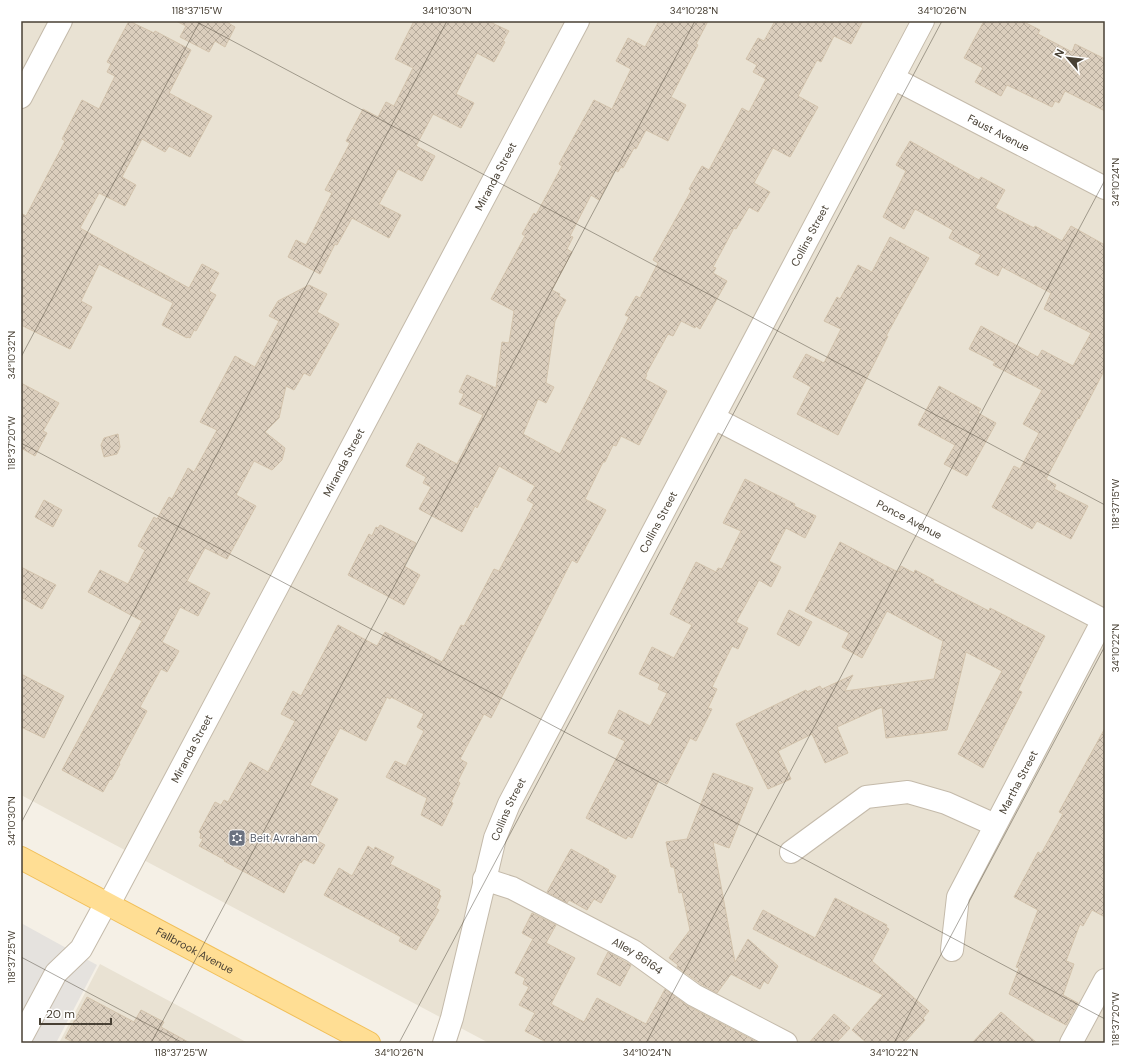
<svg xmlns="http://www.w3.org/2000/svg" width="1126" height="1064" font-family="'DM Sans',sans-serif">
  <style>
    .residential { fill: #e9e2d3 }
    .parking { fill: #e5e2de }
    .building { fill: url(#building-cross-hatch); stroke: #d3c3ac }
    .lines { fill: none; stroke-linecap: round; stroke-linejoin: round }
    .minor-casing { stroke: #c4baaa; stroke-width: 24 }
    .major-casing { stroke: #f1bf58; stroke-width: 24 }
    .minor { stroke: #fff; stroke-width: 22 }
    .major { stroke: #ffde94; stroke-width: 22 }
    .ticks { fill: none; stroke: #484034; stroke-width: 1; stroke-opacity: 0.45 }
    .labels { text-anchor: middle; stroke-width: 3; stroke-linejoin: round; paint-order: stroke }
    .street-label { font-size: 11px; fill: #484034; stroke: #fff }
    .worship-label { font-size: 11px; fill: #5b616d; stroke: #fff; text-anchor: start }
    .neatline { fill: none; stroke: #484034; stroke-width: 1.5 }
    .ticks-label { font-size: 10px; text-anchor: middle; fill: #484034 }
  </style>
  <defs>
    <pattern id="building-cross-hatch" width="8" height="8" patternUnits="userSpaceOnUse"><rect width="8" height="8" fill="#dbcebd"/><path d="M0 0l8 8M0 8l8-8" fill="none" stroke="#b4a99a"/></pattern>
  </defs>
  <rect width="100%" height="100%" fill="#f5f0e6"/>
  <path class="residential" d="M 21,21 L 1105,21 L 1105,1043 L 489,1043 L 21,795 Z
    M 100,964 L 248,1043 L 59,1043 Z"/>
  <path class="parking" d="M 21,923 L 97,965 L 56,1043 L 21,1043 Z"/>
  <path class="building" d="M 129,21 L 154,33 L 155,31 L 191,50 L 169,93 L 212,116 L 190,157 L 169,146 L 165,152 L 142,139 L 122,177 L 136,185 L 125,206 L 99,193 L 80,228 L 189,288 L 202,264 L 219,273 L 209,291 L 216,295 L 196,331 L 194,330 L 190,338 L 188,337 L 187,338 L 162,325 L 173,303 L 99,264 L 81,301 L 92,307 L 70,349 L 21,325 L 21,213 L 26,216 L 65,141 L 62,139 L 82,100 L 99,109 L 115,76 L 107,72 L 111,64 L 107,62 Z
    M 176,21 L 225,21 L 235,27 L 225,47 L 215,41 L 209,52 L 180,37 L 186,26 Z
    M 414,21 L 488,21 L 509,31 L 503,41 L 505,42 L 494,62 L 477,53 L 456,94 L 474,103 L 461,128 L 433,114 L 416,146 L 435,156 L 422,181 L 398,169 L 379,204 L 401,215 L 389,238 L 352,218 L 337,245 L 335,244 L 320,274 L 288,257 L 296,240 L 306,245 L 332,193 L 325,190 L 350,143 L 346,141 L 363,109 L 378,117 L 386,102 L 394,106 L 413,68 L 395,59 Z
    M 659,21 L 708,21 L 696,44 L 698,45 L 671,97 L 686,105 L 668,141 L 646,130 L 636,149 L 634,148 L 623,168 L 621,167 L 618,172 L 615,170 L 599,200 L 591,195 L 570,236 L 573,237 L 567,249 L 572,252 L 552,290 L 560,294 L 559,296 L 566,300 L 555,321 L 546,383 L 554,387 L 546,403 L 538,399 L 523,434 L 560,454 L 629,317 L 625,315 L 636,296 L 640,298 L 658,263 L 653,260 L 691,191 L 689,189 L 702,166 L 709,170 L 742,108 L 749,112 L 766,79 L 753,72 L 757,65 L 746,59 L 758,38 L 764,41 L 775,21 L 863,21 L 851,44 L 834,36 L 821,62 L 817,60 L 798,96 L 818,107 L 790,157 L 773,148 L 754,183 L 770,192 L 758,212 L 749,207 L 736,229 L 734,228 L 713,267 L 716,268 L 713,273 L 727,281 L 700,329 L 696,326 L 695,328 L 681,321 L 673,336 L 668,334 L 646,374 L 647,375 L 645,379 L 667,391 L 639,445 L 621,436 L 616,446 L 613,445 L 605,462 L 603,462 L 585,499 L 606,510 L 577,563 L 572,560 L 491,718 L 484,714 L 460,759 L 467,763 L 458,781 L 460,783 L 451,802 L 453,803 L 442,826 L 421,815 L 427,798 L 386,777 L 395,761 L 406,766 L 424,731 L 417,727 L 424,714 L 391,697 L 390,699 L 387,697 L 366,741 L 340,728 L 310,785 L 338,799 L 316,840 L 325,845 L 314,864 L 304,859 L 301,863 L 300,862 L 284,893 L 224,861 L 225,860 L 199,846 L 203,839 L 200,838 L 201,834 L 199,832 L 215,802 L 221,805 L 224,800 L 228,802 L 250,762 L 268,772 L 295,721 L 281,714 L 293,691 L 301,696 L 338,625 L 377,646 L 385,632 L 442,662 L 461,625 L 464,626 L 494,569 L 499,571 L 534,504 L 527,500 L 535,486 L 499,466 L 477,508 L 475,506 L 462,532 L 419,509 L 431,487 L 423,483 L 426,477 L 406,466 L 418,443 L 457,464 L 483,415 L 459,404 L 464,394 L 459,392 L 467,375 L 496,388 L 502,342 L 509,343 L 514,311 L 491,299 L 525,236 L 522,234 L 534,213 L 536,215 L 562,166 L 559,164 L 594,100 L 612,109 L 631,69 L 616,61 L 628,38 L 645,47 Z
    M 984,21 L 1022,21 L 1040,30 L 1038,34 L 1072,52 L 1075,44 L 1105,59 L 1105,111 L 1065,91 L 1059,103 L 1055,101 L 1052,107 L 1007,85 L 1001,96 L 975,82 L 983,68 L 964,58 Z
    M 910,141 L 979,180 L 981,177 L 1005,190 L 995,208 L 1034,228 L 1035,226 L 1062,241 L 1071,226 L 1105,245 L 1105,369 L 1079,419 L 1078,418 L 1046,479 L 1056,485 L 1054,489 L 1088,506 L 1071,539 L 1037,521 L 1032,529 L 992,507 L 1014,466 L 1020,469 L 1039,433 L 1023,424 L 1042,390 L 993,365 L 995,362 L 969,349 L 981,326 L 1038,357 L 1042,350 L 1073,366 L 1091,333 L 1044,309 L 1051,293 L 1002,267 L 998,276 L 975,264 L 981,255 L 949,238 L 953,230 L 915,209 L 904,229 L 883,217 L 906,171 L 896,165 Z
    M 890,237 L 929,258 L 886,336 L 888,336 L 838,435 L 797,414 L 811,387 L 793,377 L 806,354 L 824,363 L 841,329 L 824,321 L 837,297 L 840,299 L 858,265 L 872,272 Z
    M 309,285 L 327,294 L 317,312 L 339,324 L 310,376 L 304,373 L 294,390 L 286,386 L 279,418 L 265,432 L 285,448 L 282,460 L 272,470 L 254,461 L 236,495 L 256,506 L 227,559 L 205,548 L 187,581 L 210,593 L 198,616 L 180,607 L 162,642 L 179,651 L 167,672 L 161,669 L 140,707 L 147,711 L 119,763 L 120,764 L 111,780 L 110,779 L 103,792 L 62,770 L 142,621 L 88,592 L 100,570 L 128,584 L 145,550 L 138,546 L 154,517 L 157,519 L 169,497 L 172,499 L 188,468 L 194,472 L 217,430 L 200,422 L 235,356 L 255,367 L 279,321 L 269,316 L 278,301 Z
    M 21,383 L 59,403 L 43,431 L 47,433 L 35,456 L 21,448 Z
    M 939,386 L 981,409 L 978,413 L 996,423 L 967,476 L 944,464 L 955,445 L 918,425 Z
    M 118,434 L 120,447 L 117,454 L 104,457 L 101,445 L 104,438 Z
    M 745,479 L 795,504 L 794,506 L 816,516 L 805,538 L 786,528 L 769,561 L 781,567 L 771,587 L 759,580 L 736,622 L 748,628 L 738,649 L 732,646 L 712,687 L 717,689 L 708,708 L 712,709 L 696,741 L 690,738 L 667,784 L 659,780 L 632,838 L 628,836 L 626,839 L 586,818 L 625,741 L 608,733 L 619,710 L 650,726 L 667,693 L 658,689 L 660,684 L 639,674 L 652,647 L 674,658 L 692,625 L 670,614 L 696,562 L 716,572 L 718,568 L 722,569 L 741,531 L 723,523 Z
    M 44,500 L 62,510 L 53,527 L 35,517 Z
    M 380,525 L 416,543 L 404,566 L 420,575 L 404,605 L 348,575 L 369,534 L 372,536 L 376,527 L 378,528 Z
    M 840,542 L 898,572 L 901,566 L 914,573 L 915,570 L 934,580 L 933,582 L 989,611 L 990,608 L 1045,636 L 1018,690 L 1022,692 L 983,768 L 958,754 L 1002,671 L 966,652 L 947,730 L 886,738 L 882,707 L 837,727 L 848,753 L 825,763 L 812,734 L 778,751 L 791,779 L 768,789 L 736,724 L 806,690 L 807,692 L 820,686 L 822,689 L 853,675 L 845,691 L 934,679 L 943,641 L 887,611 L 862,658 L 842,647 L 849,633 L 805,611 Z
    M 21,567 L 56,585 L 42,609 L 21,597 Z
    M 789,610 L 812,622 L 799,646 L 777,634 Z
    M 21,674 L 64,696 L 44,738 L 21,727 Z
    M 1105,728 L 1105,917 L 1092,910 L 1083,926 L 1080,924 L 1066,961 L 1074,964 L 1063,995 L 1078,1003 L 1066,1025 L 1009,994 L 1019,968 L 1016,967 L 1038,910 L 1014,897 L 1038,852 L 1041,854 L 1063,814 L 1059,812 Z
    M 713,773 L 753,788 L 729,848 L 713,842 L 735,962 L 748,939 L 778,966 L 768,984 L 764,981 L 760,989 L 731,974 L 717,993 L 701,984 L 677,967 L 678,965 L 669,958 L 690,930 L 682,892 L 679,893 L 674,867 L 671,867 L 666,842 L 687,839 Z
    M 368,846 L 374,850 L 375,847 L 394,857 L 390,864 L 440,890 L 439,894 L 441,896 L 436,908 L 439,910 L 416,950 L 399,941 L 401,937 L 324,895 L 339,868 L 352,876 Z
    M 571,849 L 609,870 L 608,872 L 616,876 L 601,903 L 594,899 L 587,910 L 569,900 L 567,903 L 547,892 Z
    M 835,898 L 887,925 L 886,927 L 889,929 L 872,961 L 929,1011 L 923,1018 L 925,1020 L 904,1043 L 867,1043 L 852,1030 L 883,995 L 753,929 L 763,910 L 815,938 Z
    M 532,913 L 556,925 L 546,943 L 575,958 L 551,1004 L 584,1022 L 597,998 L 646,1024 L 665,989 L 688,1006 L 759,1043 L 548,1043 L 525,1031 L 535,1013 L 519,1005 L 529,987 L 523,984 L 525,978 L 515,973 L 533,939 L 522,933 Z
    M 608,952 L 631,965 L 620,986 L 597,974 Z
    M 87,997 L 134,1022 L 141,1010 L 164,1022 L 161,1027 L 190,1043 L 75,1043 L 65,1038 Z
    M 1001,1012 L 1037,1043 L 972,1043 Z
    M 834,1014 L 850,1028 L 836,1043 L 809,1043 Z"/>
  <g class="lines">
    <g class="minor-casing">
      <g id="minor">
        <path id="s1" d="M 893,78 L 1105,188"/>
        <path d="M 21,97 L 61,21"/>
        <path id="s2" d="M 714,418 L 1105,621"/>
        <path d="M 791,852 L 866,797 L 908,792 L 946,803 L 995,825"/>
        <path id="s3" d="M 484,879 L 512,888 L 633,951 L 694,995 L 786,1043"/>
        <path id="s4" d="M 109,904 L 578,21"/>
        <path id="s5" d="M 952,950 L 958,897 L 1103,620"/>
        <path d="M 21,1038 L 56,973 L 81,949 L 106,903"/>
        <path id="s6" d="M 444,1043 L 452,1018 L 495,838 L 509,804 L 923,21"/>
        <path d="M 1071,1043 L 1105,980"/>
      </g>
    </g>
    <g class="major-casing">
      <g id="major">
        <path id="s7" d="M 21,858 L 369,1043"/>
      </g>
    </g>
    <use href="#minor" class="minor"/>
    <use href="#major" class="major"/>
  </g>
  <path class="ticks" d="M 195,21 L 1105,505M 21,357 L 200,21M 21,443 L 1105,1019M 21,823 L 447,21M 21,957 L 183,1043M 151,1043 L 695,21M 399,1043 L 942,21M 646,1043 L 1105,180M 894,1043 L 1105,646"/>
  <defs>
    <g id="synagogue-square" transform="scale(0.9)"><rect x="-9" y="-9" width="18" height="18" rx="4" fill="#6b7280" stroke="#fff"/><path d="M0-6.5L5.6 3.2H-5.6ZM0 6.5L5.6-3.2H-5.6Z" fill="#fff"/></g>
  </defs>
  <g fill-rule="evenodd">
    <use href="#synagogue-square" x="237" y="838"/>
  </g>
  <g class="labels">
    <g class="street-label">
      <text dy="4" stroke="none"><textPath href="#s1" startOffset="119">Faust Avenue</textPath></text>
      <text dy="4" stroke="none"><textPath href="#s4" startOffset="824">Miranda Street</textPath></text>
      <text dy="4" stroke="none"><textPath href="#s6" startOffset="891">Collins Street</textPath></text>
      <text dy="4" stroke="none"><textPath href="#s4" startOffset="500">Miranda Street</textPath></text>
      <text dy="4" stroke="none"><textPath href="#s2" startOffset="220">Ponce Avenue</textPath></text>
      <text dy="4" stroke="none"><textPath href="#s6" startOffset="567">Collins Street</textPath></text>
      <text dy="4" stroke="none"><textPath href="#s4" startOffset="176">Miranda Street</textPath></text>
      <text dy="4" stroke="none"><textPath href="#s5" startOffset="183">Martha Street</textPath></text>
      <text dy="4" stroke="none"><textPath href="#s6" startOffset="243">Collins Street</textPath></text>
      <text dy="4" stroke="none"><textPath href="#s7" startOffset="197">Fallbrook Avenue</textPath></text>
      <text dy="4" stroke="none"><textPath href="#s3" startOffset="172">Alley 86164</textPath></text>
    </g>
    <g class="worship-label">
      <text x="250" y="842">Beit Avraham</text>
    </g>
  </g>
  <rect width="1126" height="1064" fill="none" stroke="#ffffff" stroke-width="44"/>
  <g transform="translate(1068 58) rotate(298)" stroke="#ffffff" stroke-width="3" paint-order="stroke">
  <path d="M0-3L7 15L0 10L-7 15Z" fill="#484034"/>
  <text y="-6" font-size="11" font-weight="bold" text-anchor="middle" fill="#484034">N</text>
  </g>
  <path d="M40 1018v6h71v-6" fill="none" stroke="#484034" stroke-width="2"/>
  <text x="46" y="1018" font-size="12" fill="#484034" stroke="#ffffff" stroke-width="3" paint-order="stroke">20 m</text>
  <rect x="22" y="22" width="1082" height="1020" class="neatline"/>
  <g class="ticks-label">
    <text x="197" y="14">118°37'15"W</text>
    <text x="447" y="14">34°10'30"N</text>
    <text x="694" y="14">34°10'28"N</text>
    <text x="942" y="14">34°10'26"N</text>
    <text transform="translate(1115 182) rotate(-90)" y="4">34°10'24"N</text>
    <text transform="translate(11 355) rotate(-90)" y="4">34°10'32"N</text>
    <text transform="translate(11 443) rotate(-90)" y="4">118°37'20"W</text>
    <text transform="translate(1115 504) rotate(-90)" y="4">118°37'15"W</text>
    <text transform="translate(1115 648) rotate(-90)" y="4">34°10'22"N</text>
    <text transform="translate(11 821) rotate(-90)" y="4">34°10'30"N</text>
    <text transform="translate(11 957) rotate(-90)" y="4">118°37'25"W</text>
    <text transform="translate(1115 1019) rotate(-90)" y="4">118°37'20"W</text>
    <text x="181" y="1056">118°37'25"W</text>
    <text x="399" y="1056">34°10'26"N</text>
    <text x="647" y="1056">34°10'24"N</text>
    <text x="894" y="1056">34°10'22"N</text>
  </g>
</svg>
